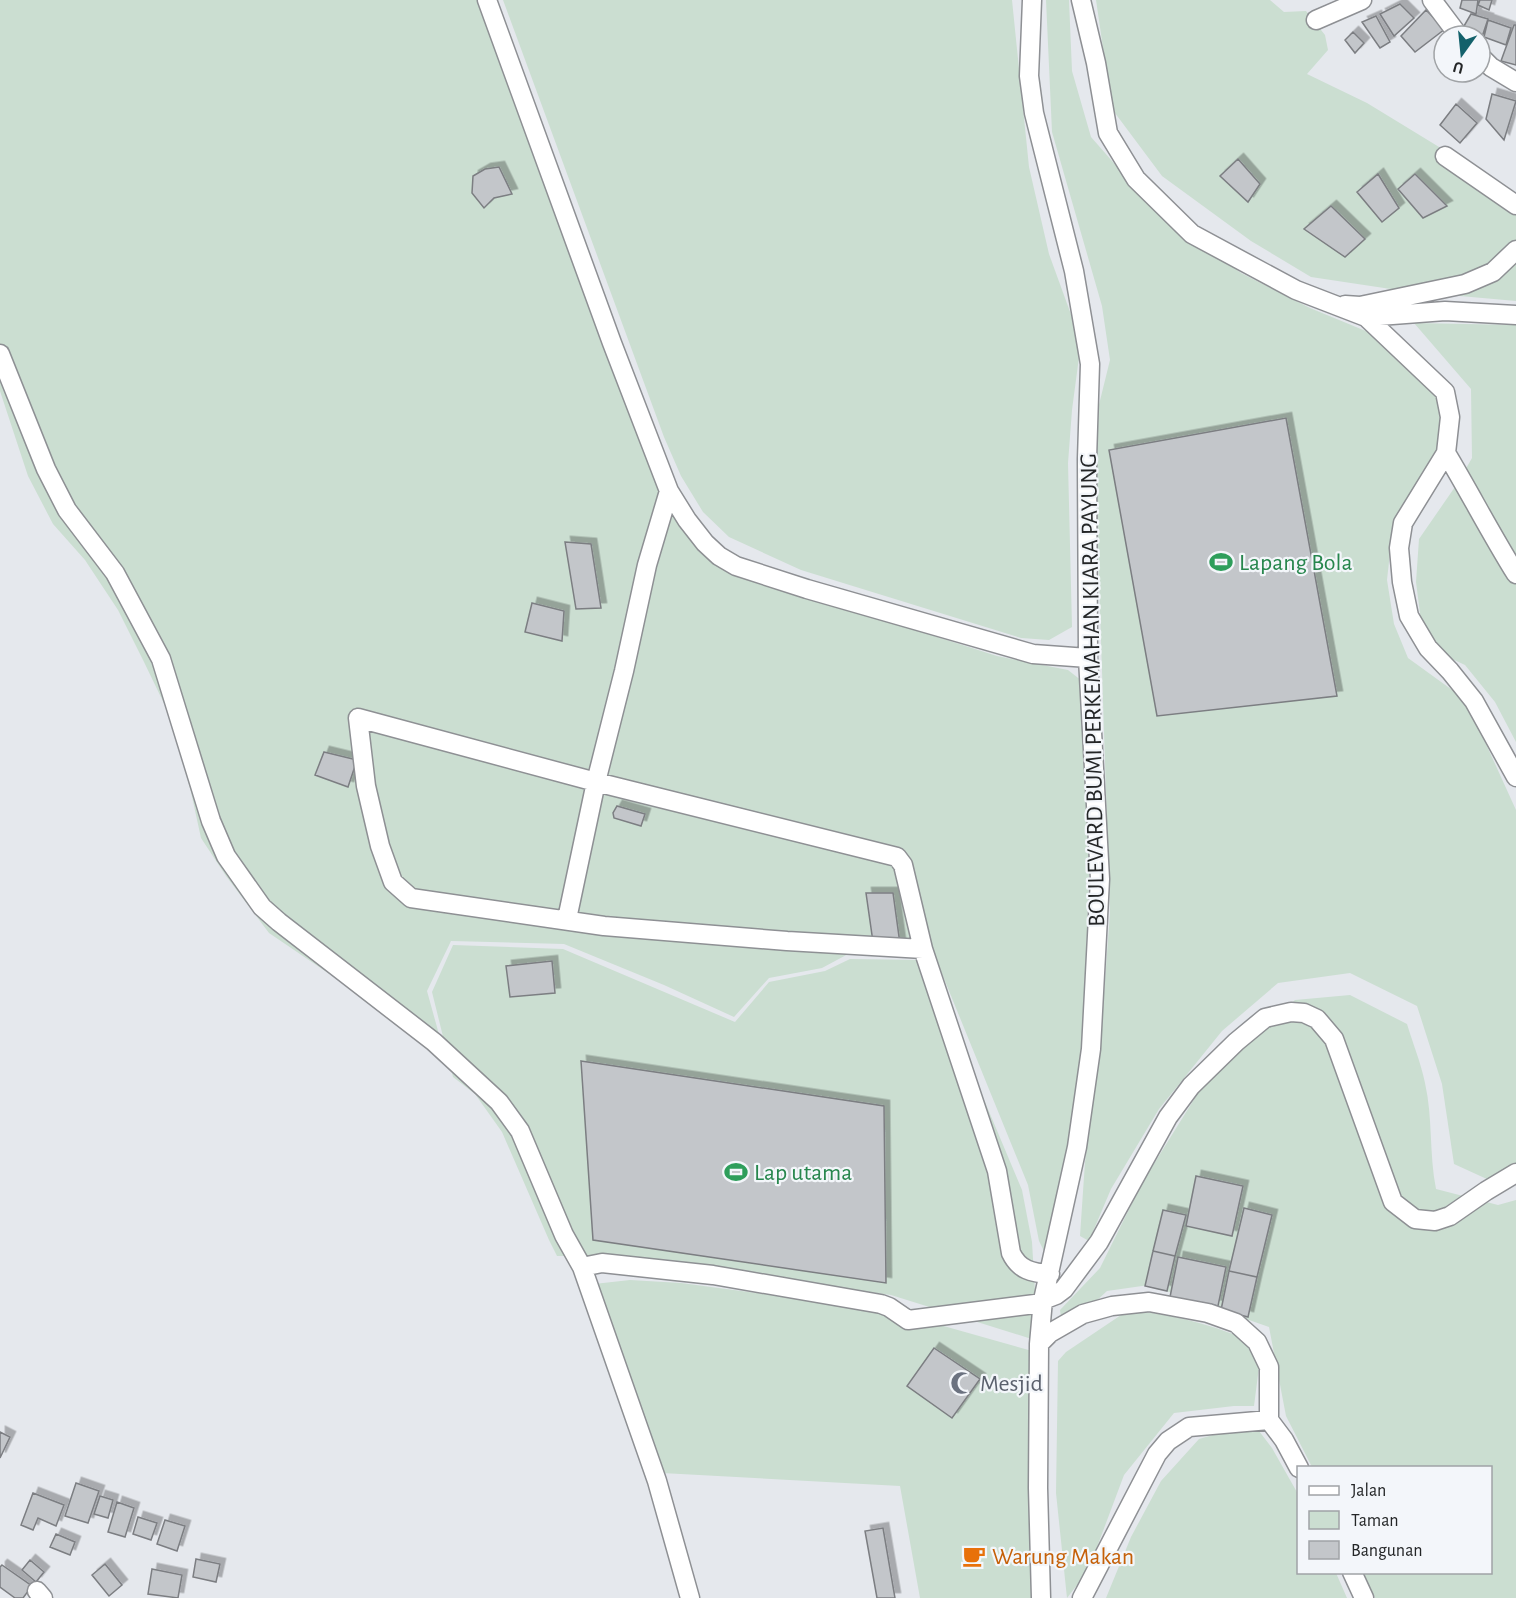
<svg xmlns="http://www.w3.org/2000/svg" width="1516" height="1598" font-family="'Alegreya Sans',sans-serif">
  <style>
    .green { fill: #cbded1 }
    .building { fill: #c3c6ca; stroke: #7c7e82; stroke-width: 1.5; filter: url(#shadow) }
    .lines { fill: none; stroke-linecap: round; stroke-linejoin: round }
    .minor-casing { stroke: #8e9094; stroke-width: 21 }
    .minor { stroke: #fff; stroke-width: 18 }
    .labels { text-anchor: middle; stroke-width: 4.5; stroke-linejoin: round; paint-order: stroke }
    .leisure-label { font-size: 24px; fill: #27864d; stroke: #f3f6fa; text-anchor: start }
    .street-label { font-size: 24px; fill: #242627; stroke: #f3f6fa }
    .worship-label { font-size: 24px; fill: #5b616d; stroke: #f3f6fa; text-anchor: start }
    .food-label { font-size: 24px; fill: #c56008; stroke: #f3f6fa; text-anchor: start }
  </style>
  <defs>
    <filter id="shadow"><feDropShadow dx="5.5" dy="-5.5" stdDeviation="0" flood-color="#0004"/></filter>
  </defs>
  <rect width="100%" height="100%" fill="#e5e8ed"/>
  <path class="green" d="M 0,0 L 479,0 L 656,482 L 728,559 L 890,622 L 997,656 L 1068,670 L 1082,681 L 1090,851 L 1082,1064 L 1055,1256 L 1047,1257 L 1039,1241 L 1028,1185 L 934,954 L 850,953 L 822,968 L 769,978 L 734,1017 L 664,985 L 564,944 L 451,941 L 427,991 L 448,1067 L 405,1028 L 356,992 L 269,933 L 226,876 L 201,838 L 191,792 L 171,718 L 144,662 L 118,610 L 85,560 L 53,524 L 28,476 L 0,391 Z
    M 503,0 L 1012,0 L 1029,167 L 1049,254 L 1081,342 L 1072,410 L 1068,463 L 1072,627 L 1049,640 L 1021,638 L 801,570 L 729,537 L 703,512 L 681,476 L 664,437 Z
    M 1046,0 L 1069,0 L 1072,71 L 1091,137 L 1134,186 L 1186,233 L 1241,273 L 1310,308 L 1373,334 L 1442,394 L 1445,448 L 1429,476 L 1393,525 L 1387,580 L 1394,624 L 1408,658 L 1466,700 L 1516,810 L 1516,1174 L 1489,1180 L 1454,1164 L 1442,1084 L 1417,1006 L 1350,973 L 1278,983 L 1222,1031 L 1159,1109 L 1111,1189 L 1089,1241 L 1080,1236 L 1085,1162 L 1100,1048 L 1110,913 L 1096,489 L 1092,433 L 1110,360 L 1102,306 L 1052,132 Z
    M 1096,0 L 1270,0 L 1284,12 L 1306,11 L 1325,35 L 1328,50 L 1307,74 L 1367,103 L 1444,150 L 1516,204 L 1516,301 L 1404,291 L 1311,277 L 1251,241 L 1162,176 L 1112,109 Z
    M 1414,323 L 1516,325 L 1516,742 L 1495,702 L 1465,665 L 1437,652 L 1422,629 L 1416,582 L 1419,539 L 1457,484 L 1472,458 L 1471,389 Z
    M 453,945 L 563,949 L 735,1022 L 769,982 L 825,971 L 850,959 L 920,960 L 985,1102 L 1022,1190 L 1032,1242 L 1038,1341 L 891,1295 L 620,1256 L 557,1256 L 549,1240 L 502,1132 L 475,1094 L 453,1077 L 432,992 Z
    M 1350,995 L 1407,1024 C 1413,1044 1421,1063 1425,1083 C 1433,1118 1429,1154 1436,1189 L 1498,1205 L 1516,1200 L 1516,1598 L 1375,1598 L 1363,1573 L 1490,1572 L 1490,1468 L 1312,1467 L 1286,1416 L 1269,1327 L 1149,1285 L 1107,1291 L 1063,1332 L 1060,1310 L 1100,1268 L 1142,1183 L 1198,1093 L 1245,1043 L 1295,1000 Z
    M 630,1280 L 681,1283 L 887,1310 L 1043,1354 L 1050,1598 L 920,1598 L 900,1486 L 662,1473 L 594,1284 Z
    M 1127,1311 C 1166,1312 1220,1326 1255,1344 L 1260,1359 L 1254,1406 L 1234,1406 L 1174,1413 L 1124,1475 L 1088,1571 L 1067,1598 L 1056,1493 L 1058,1361 L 1066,1352 Z
    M 1237,1428 L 1259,1431 L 1272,1448 L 1298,1494 L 1298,1572 L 1336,1573 L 1347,1598 L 1106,1598 L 1131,1537 L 1161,1481 L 1199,1439 Z"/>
  <path class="building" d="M 1462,0 L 1478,0 L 1476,14 L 1460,8 Z
    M 1480,0 L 1492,0 L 1489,10 L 1478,5 Z
    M 1400,4 L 1414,18 L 1394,36 L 1380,14 Z
    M 1426,10 L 1445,29 L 1415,52 L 1401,36 Z
    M 1471,14 L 1488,19 L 1482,37 L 1464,26 Z
    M 1376,16 L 1390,42 L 1380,48 L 1362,22 Z
    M 1488,20 L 1511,28 L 1506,45 L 1484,37 Z
    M 1514,25 L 1516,25 L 1516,65 L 1501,61 Z
    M 1353,32 L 1364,43 L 1355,53 L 1345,40 Z
    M 1492,94 L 1516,101 L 1504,140 L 1486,119 Z
    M 1456,104 L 1477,123 L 1460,143 L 1440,125 Z
    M 1238,159 L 1260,184 L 1248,202 L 1220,176 Z
    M 499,167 L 512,194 L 494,198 L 484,208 L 472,193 L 473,176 L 485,169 Z
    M 1378,174 L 1399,208 L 1382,222 L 1357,192 Z
    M 1415,174 L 1447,206 L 1423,218 L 1398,189 Z
    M 1331,206 L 1365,239 L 1345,257 L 1304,229 Z
    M 1286,418 L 1337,696 L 1157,716 L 1109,450 Z
    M 565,542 L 591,544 L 601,608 L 576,609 Z
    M 532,603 L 564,611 L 562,641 L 525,632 Z
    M 324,752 L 357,760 L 348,787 L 315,775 Z
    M 617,806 L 645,814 L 641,826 L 614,818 L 613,813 Z
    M 866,893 L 893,893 L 900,944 L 873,942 Z
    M 552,961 L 555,993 L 510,997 L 506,966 Z
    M 581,1061 L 884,1106 L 886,1283 L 593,1240 Z
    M 1196,1176 L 1243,1186 L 1232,1236 L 1186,1226 Z
    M 1244,1208 L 1272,1215 L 1257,1277 L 1229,1271 Z
    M 1163,1210 L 1186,1215 L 1175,1256 L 1153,1251 Z
    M 1153,1251 L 1175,1256 L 1167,1291 L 1145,1286 Z
    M 1178,1257 L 1226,1267 L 1218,1306 L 1170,1297 Z
    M 1229,1271 L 1257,1277 L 1248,1317 L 1221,1310 Z
    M 934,1348 L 980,1379 L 952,1418 L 907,1386 Z
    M 0,1432 L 10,1437 L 0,1458 Z
    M 76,1483 L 99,1491 L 88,1523 L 65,1516 Z
    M 33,1493 L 64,1505 L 56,1526 L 38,1518 L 33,1530 L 21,1525 Z
    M 100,1496 L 113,1500 L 108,1518 L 94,1514 Z
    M 117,1502 L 134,1508 L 125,1537 L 108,1532 Z
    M 138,1517 L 157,1523 L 151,1540 L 133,1534 Z
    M 165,1520 L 185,1526 L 177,1551 L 157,1544 Z
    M 883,1528 L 895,1598 L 877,1598 L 865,1531 Z
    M 56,1534 L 75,1542 L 70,1555 L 50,1547 Z
    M 196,1559 L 220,1564 L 216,1582 L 193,1577 Z
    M 30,1560 L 44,1572 L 36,1582 L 22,1570 Z
    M 105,1564 L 122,1585 L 109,1596 L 92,1575 Z
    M 2,1565 L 32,1586 L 23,1598 L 15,1598 L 0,1587 L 0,1567 Z
    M 152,1569 L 182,1575 L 178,1598 L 148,1594 Z"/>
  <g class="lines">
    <g class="minor-casing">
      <path id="minor" d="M 487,0 L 612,343 L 669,491 L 687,520 L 705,543 L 719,556 L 736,566 L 807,589 L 1033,654 L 1088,658
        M 1032,0 L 1029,76 L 1034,113 L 1074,271 L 1090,364 L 1087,459 L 1088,658 L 1100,879 L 1091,1049 L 1077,1147 L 1043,1300 L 1039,1344 L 1038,1488 L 1041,1598
        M 1081,0 L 1096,63 L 1108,133 L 1136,179 L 1192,234 L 1296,290 L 1366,317 L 1445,392 L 1450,417 L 1446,453 L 1403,523 L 1399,548 L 1402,582 L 1409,616 L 1428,648 L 1450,671 L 1474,701 L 1516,777
        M 1432,0 L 1459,36
        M 1316,20 L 1362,0
        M 1480,56 L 1491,67 L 1516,82
        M 1445,156 L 1516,205
        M 1345,305 L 1360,306 L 1465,284 L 1493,272 L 1516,250
        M 1366,317 L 1445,311 L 1516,315
        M 0,354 L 46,469 L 67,510 L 115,573 L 161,659 L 211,821 L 226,856 L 262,907 L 279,922 L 434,1042 L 499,1102 L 520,1131 L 564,1235 L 582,1267 L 657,1481 L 690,1598
        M 1446,453 C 1470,493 1491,534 1516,574
        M 567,919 L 596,782 L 624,671 L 647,565 L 669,491
        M 923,949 L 787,941 L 604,926 L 411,898 L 393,882 L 380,846 L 366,786 L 358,718 L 596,782 L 897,857 L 903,865 L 923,949 L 997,1171 L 1011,1253 C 1019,1270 1032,1273 1050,1274
        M 582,1267 L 602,1263 L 713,1275 L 881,1304 L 889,1307 L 908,1320 L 1043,1303
        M 1043,1300 L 1056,1295 L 1064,1289 L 1099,1242 L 1168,1117 L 1191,1086 L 1236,1042 L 1265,1018 L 1291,1012 L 1304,1013 L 1317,1019 L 1334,1039 L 1393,1202 L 1415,1219 L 1435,1221 L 1450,1216 L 1486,1191 L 1516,1173
        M 1039,1344 L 1050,1333 L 1083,1314 L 1112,1306 L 1149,1302 L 1208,1313 L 1236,1323 L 1257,1342 L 1269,1367 L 1269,1420 L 1284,1440 L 1299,1468
        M 1352,1572 L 1364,1598
        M 37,1591 L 43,1598
        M 1082,1598 L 1157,1454 L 1168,1441 L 1189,1427 L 1269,1420"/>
    </g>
    <use href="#minor" class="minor"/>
  </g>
  <defs>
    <g id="stadium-bare" transform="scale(1.8)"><path d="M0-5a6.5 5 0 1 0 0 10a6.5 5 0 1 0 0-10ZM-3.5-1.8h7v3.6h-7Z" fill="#2e9e5b" stroke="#f3f6fa" stroke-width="2.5" paint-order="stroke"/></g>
    <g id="mosque-bare" transform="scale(1.8)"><path d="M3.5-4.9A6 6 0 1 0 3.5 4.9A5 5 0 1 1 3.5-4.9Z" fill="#6b7280" stroke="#f3f6fa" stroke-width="2.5" paint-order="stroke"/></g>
    <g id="cafe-bare" transform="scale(1.8)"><path d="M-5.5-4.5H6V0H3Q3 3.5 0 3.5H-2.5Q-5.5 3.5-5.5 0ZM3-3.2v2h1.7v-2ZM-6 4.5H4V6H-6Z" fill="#e8710a" stroke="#f3f6fa" stroke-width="2.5" paint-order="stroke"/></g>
  </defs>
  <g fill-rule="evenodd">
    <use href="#stadium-bare" x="1221" y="562"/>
    <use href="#stadium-bare" x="736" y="1172"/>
    <use href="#mosque-bare" x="962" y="1383"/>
    <use href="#cafe-bare" x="974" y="1556"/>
  </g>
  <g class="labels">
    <g class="leisure-label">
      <text x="1239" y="570">Lapang Bola</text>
      <text x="754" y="1180">Lap utama</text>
    </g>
    <g class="street-label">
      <text transform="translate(1092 690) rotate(-91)" y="8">BOULEVARD BUMI PERKEMAHAN KIARA PAYUNG</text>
    </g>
    <g class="worship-label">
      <text x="980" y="1391">Mesjid</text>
    </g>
    <g class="food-label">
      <text x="992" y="1564">Warung Makan</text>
    </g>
  </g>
  <rect x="1297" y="1466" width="195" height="108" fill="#f3f6fa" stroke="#a0a3a6" stroke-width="1.5"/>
  <rect x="1309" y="1486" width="30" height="9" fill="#ffffff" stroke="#a0a3a6" stroke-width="1.5"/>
  <text x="1351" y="1496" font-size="18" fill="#242627">Jalan</text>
  <rect x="1309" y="1511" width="30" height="18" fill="#cbded1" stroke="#a0a3a6" stroke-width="1.5"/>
  <text x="1351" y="1526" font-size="18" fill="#242627">Taman</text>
  <rect x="1309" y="1541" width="30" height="18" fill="#c3c6ca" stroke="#a0a3a6" stroke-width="1.5"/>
  <text x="1351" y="1556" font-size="18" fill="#242627">Bangunan</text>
  <g transform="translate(1462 54) rotate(195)"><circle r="28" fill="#f3f6fa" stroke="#a0a3a6" stroke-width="1.5"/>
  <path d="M0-4.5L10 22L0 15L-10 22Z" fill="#13616b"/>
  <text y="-9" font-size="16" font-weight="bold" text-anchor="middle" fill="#242627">U</text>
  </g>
</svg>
